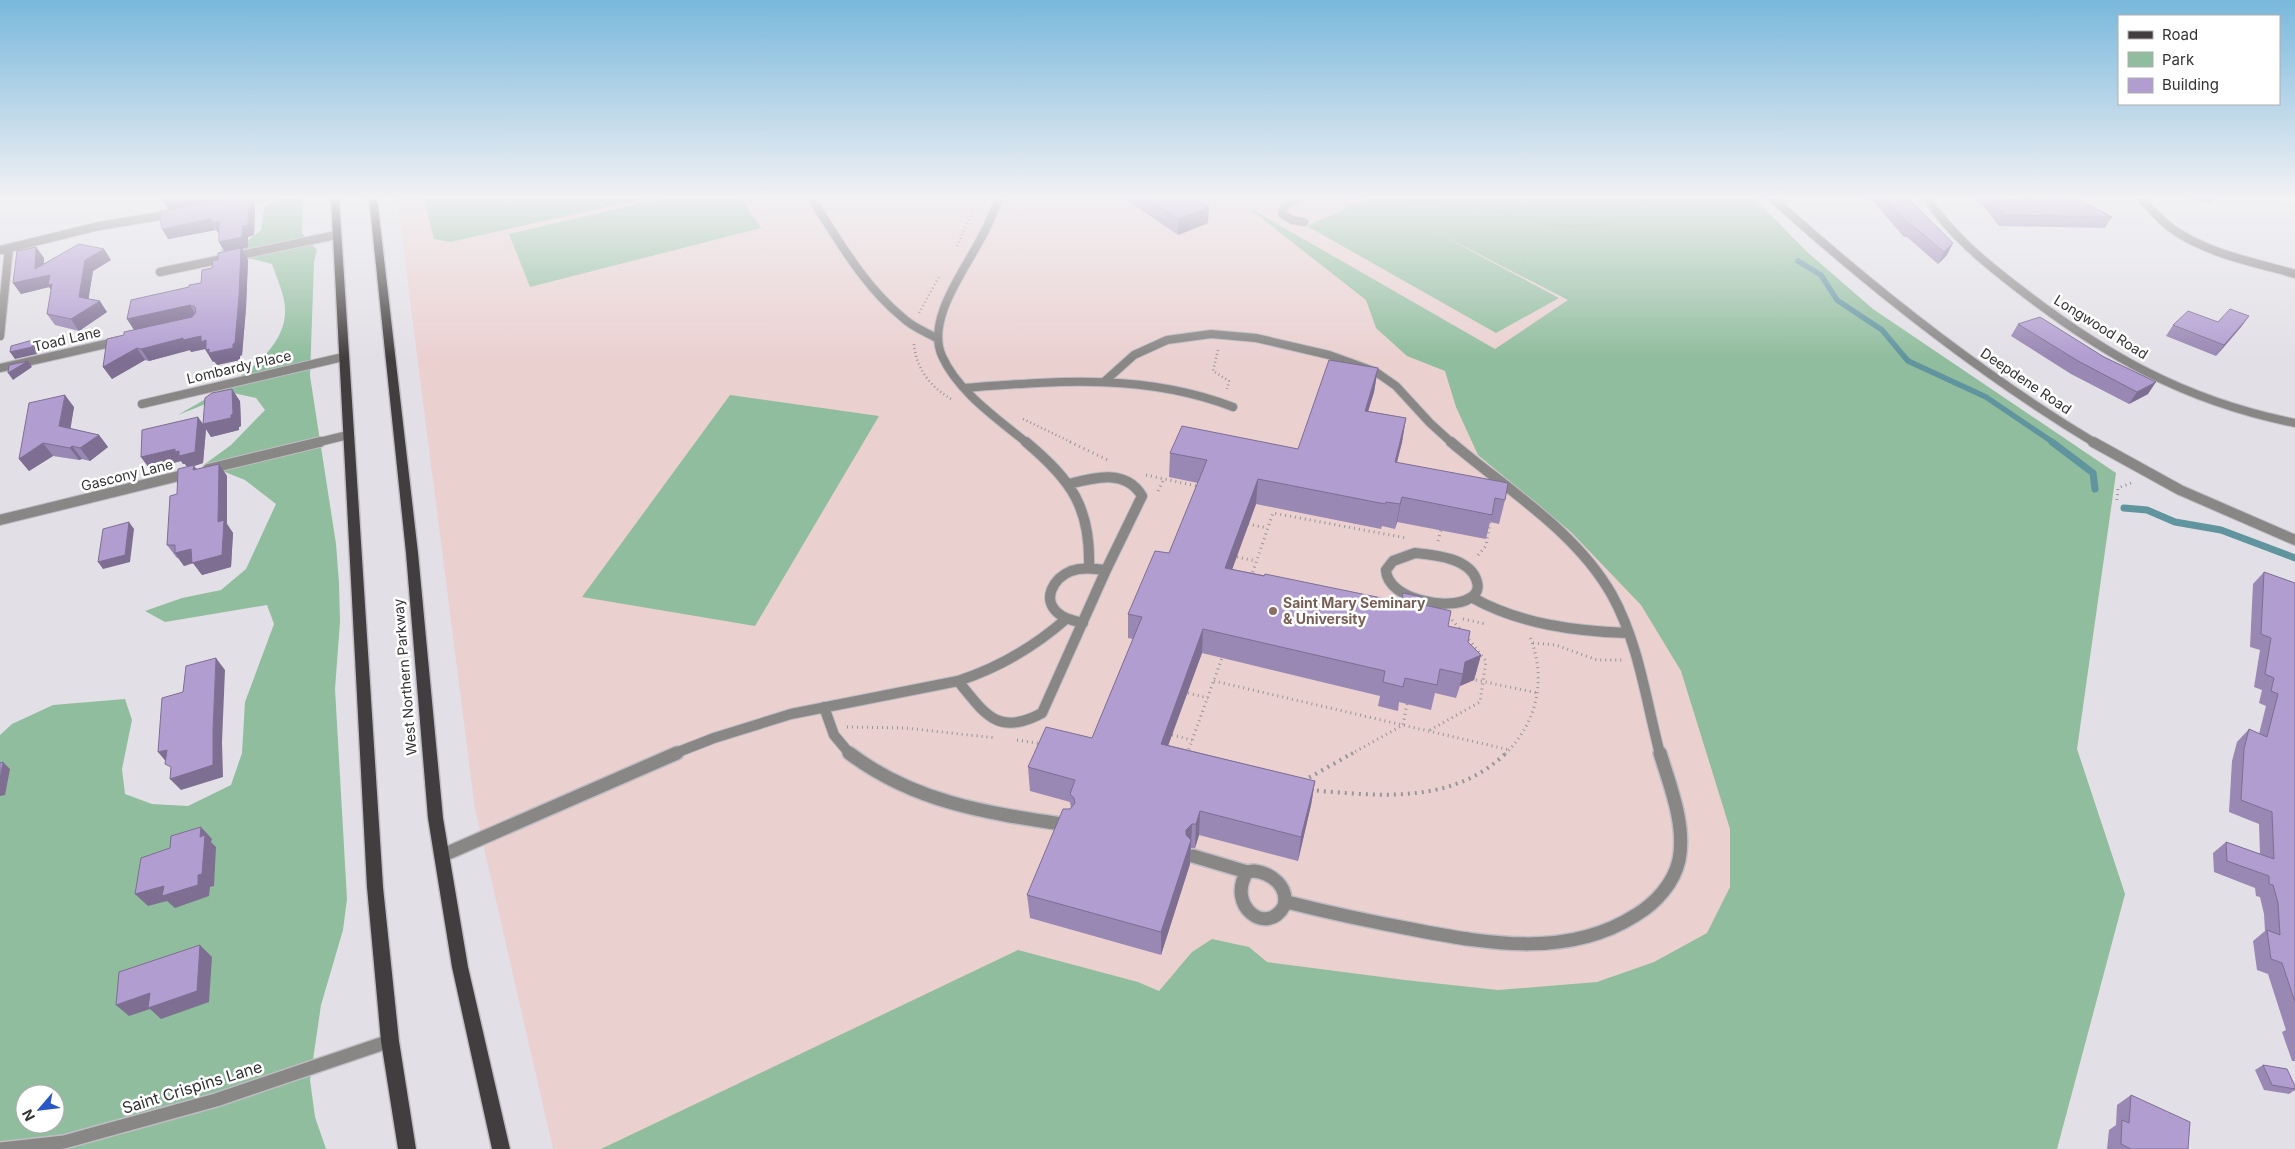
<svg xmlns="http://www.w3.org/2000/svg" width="2295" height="1149" font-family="Inter,sans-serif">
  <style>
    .education { fill: #ebd0d0 }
    .green { fill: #90bd9d; fill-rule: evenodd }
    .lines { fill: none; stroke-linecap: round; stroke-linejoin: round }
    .stream-far1 { stroke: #60949e; stroke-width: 5.5 }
    .stream { stroke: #60949e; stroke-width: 7 }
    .lane-far2-casing { stroke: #bfbdc3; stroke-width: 10 }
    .lane-far1-casing { stroke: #bfbdc3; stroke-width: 12 }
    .lane-casing { stroke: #bfbdc3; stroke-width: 16 }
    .street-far2-casing { stroke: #bfbdc3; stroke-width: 10 }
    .street-far1-casing { stroke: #bfbdc3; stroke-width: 12 }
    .street-casing { stroke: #bfbdc3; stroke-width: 16 }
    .primary-casing { stroke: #bfbdc3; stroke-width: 3 }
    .path-far2 { stroke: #969599; stroke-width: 2.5; stroke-dasharray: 1 3; stroke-linecap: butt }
    .path-far1 { stroke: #969599; stroke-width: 3; stroke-dasharray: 1 4; stroke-linecap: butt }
    .path { stroke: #969599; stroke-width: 4; stroke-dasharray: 2 5; stroke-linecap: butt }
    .lane-far2 { stroke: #898686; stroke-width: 8 }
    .lane-far1 { stroke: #898686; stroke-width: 10 }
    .lane { stroke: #898686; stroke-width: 13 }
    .street-far2 { stroke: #898686; stroke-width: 8 }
    .street-far1 { stroke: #898686; stroke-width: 10 }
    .street { stroke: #898686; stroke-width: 13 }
    .primary { fill: #423d3e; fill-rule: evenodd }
    .wall { fill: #9987b4 }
    .shaded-wall { fill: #7d6e92 }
    .building { fill: #b29dd1; stroke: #7d6e92 }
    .education-dot { fill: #8d6e63; stroke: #fff; stroke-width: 2 }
    .labels { text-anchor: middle; stroke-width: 5; stroke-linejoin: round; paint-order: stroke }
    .street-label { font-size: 14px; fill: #343335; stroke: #fff }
    .education-label { font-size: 14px; font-weight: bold; fill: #785e54; stroke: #fff; text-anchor: start }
    .near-street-label { font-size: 16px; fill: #343335; stroke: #fff }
  </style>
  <rect width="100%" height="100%" fill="#e2e0e6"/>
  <path class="education" d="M 397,198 L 1754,198 L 1806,251 L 1873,309 L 1981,386 L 2116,473 L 2077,749 L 2125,894 L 2057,1149 L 553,1149 L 475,809 Z"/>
  <path class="green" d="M 279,198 L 303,198 L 302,233 L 317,250 L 314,262 L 310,376 L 336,544 L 339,583 L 340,622 L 335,689 L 347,899 L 343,930 L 321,1005 L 310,1080 L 315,1117 L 326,1149 L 0,1149 L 0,735 L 12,724 L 53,705 L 125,699 L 132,720 L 122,769 L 125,794 L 152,804 L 188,806 L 231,785 L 242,753 L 245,702 L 274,624 L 267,605 L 165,622 L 145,611 L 182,598 L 221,590 L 246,569 L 276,504 L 245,480 L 205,464 L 231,445 L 265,410 L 256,398 L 233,393 L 178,415 C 215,393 288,358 285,308 C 285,296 276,276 272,264 C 254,258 237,258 220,250 L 246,242 L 261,230 L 264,208 ZM 25,1094 L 55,1094 L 55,1124 L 25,1124 Z
    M 424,198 L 648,198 L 450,242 L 434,239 Z
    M 663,198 L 741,198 L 761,228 L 530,287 L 509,234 Z
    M 1369,198 L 1754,198 L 1806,251 L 1873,309 L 2116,473 L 2077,749 L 2125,894 L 2057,1149 L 601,1149 L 1018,950 L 1138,982 L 1159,991 L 1192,952 L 1212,939 L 1249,947 L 1267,962 L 1405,980 L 1498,990 L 1597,982 L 1654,962 L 1707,933 L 1730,887 L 1730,829 L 1681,671 L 1641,605 L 1571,532 L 1478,455 L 1456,407 L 1445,371 L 1407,356 L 1376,328 L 1366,300 L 1246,206 L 1495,349 L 1568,300 L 1430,229 L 1559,298 L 1496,333 L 1307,226 Z
    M 730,395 L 879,416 L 755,626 L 582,597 Z"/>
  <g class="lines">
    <path class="stream-far1" d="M 1798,261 L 1821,275 L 1837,300 L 1882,330 L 1908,361 L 1986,397 L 2054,443"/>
    <path class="stream" d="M 2052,442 L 2093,473 L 2095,489
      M 2124,508 L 2147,510 L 2175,522 L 2221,530 L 2295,558"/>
    <g class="lane-far2-casing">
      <path id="lane-far2" d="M 811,198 C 838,239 863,285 902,317 C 912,327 926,332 938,339
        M 999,198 C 993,212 988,227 980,240 C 964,271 926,320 942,356 C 958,392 998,419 1027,443
        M 1299,198 L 1284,207 L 1282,214 L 1292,220 L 1304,222
        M 240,201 L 263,198
        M 9,248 L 99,226 L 172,214
        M 1105,381 L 1134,355 L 1167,340 L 1211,334 L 1256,338 L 1329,355 L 1376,372 L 1396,386 L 1430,423 L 1452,443
        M 964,388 C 1056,381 1145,373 1233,407"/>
    </g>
    <g class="lane-far1-casing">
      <path id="lane-far1" d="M 1026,442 C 1071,480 1091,507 1089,568
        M 1451,442 C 1506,489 1576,531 1612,595 C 1639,644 1646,701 1660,754
        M 1415,553 C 1435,555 1471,558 1477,582 C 1479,589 1476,595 1470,598 C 1449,612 1387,599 1386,570 L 1393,561 Z
        M 1473,598 C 1520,624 1574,631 1627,633
        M 1083,623 C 1075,621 1064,619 1058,613 C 1041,599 1054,578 1071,571 C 1083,567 1094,569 1106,570
        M 958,681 C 985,714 998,737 1042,713 L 1106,570 L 1142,496 C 1126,469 1095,477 1069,484
        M 824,707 L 834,735 L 850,754
        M 673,754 L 714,738 L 791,714 L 958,681 C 998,668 1034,647 1066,619"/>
    </g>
    <g class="lane-casing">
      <path id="lane" d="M 849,753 C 915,803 988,813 1068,825
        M 441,856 L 677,753
        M 1193,856 L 1247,872
        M 1254,871 C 1271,873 1289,886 1284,906 C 1267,937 1226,906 1247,872 Z
        M 1287,902 C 1330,913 1373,922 1416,930 C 1489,944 1569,958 1636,915 C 1656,903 1674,883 1679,860 C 1686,825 1670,786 1660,753"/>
    </g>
    <g class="street-far2-casing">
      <path id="street-far2" d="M 1772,198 C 1873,289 1979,373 2095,443
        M 1927,198 C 1951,235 1984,262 2018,288 C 2106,356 2185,401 2295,423
        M 2141,198 C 2151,209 2159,219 2171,228 C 2207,254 2254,262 2295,274
        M 0,250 L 9,248 L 0,336
        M 160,272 L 336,235
        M 0,368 L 119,341
        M 142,404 L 343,357
        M 315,443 L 348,435"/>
    </g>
    <g class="street-far1-casing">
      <path id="street-far1" d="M 2093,442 L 2180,490 L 2295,540
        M 208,469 L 320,442
        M 0,520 L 191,473"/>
    </g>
    <g class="street-casing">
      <path id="street" d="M 0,1149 L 64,1142 L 216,1100 L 390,1041"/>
    </g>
    <g class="primary-casing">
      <path id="primary" d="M 331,198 L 339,198 L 383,887 L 399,1041 L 416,1149 L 398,1149 L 381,1041 L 367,887 Z
        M 369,198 L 377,198 L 418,553 L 443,818 L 468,967 L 510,1149 L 492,1149 L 452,967 L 428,818 L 406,553 Z"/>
    </g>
    <path class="path-far2" d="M 1398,198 C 1424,205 1451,204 1478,208 C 1518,214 1560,233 1602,224 C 1616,221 1628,212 1640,206 L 1641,198
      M 957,246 L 979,198
      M 919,313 L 940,275
      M 914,344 C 916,369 931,388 953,400
      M 1218,350 L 1213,371 L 1229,381 L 1227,389
      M 1023,419 L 1073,443"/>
    <path class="path-far1" d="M 1070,442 L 1110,461
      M 1146,475 L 1201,487
      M 1158,491 L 1164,479
      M 2117,500 L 2118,488 L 2134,482
      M 1248,524 L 1267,528
      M 1438,541 L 1441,530
      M 1478,555 L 1486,546 L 1490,522
      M 1237,557 L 1256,561
      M 1251,577 L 1273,513 L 1406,538
      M 1463,619 L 1486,624
      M 1452,620 L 1461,630
      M 1533,643 L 1556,645 L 1597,660 L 1622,660
      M 1471,679 L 1538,693
      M 1214,681 L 1510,750
      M 1188,693 L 1208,698
      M 847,727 L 906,728 L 996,738
      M 1430,730 L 1480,702 L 1486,661 L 1467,637
      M 1172,735 L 1192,740
      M 1017,740 L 1043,744
      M 1187,754 L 1222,658
      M 1351,754 L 1403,725 L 1407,704
      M 1505,754 C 1537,723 1547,679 1530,637"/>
    <path class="path" d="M 1303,781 L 1353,753
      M 1310,790 C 1378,796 1453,805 1506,753"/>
    <use href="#lane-far2" class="lane-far2"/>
    <use href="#lane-far1" class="lane-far1"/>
    <use href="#lane" class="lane"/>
    <use href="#street-far2" class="street-far2"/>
    <use href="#street-far1" class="street-far1"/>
    <use href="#street" class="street"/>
    <use href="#primary" class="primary"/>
  </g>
  <path class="wall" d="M 236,198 L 251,198 L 255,206 L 254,235 L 248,237 L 248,247 L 242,249 L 248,260 L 246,308 L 242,355 L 240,356 L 240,360 L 217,365 L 214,361 L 213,362 L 205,349 L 191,352 L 190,350 L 149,361 L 145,360 L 112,379 L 103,367 L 124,335 L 134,330 L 127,319 L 189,287 L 201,283 L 224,251 L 219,242 L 219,234 L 216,230 L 168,239 Z
    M 1128,198 L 1194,198 L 1208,223 L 1178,235 L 1128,201 Z
    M 1868,198 L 1908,198 L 1947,255 L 1938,264 L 1907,237 L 1904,237 L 1872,200 L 1869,200 Z
    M 1977,198 L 1999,198 L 1998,199 L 2112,217 L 2105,228 L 1999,226 Z
    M 2184,198 L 2215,198 L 2211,203 Z
    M 36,247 L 44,258 L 44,264 L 111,260 L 93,271 L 88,299 L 107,312 L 79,331 L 55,325 L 47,314 L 51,290 L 49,287 L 21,294 L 13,283 Z
    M 2249,316 L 2241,327 L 2216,356 L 2166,336 L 2173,325 L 2218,322 Z
    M 2018,324 L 2148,394 L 2129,404 L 2071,374 L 2011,336 Z
    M 1378,368 L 1374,392 L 1368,411 L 1406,418 L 1402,442 L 1397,462 L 1505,500 L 1499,524 L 1490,522 L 1486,539 L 1397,522 L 1395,529 L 1382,526 L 1381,529 L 1256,504 L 1232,569 L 1401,602 L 1420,604 L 1468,642 L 1481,655 L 1474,680 L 1460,686 L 1456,698 L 1435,693 L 1431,710 L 1399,702 L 1398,711 L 1378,706 L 1380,696 L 1202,653 L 1168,745 L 1315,781 L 1311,805 L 1298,861 L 1199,835 L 1195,848 L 1191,848 L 1190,864 L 1161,955 L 1030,918 L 1027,895 L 1071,808 L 1070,802 L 1030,791 L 1028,767 L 1092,738 L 1133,639 L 1128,638 L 1128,614 L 1169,553 L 1198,483 L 1169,477 L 1170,453 L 1298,449 Z
    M 240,401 L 241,426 L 239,427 L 239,430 L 211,437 L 206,429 L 203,463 L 194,466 L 197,469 L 219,464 L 227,476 L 227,524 L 233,533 L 231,567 L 202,575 L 193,563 L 184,566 L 178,558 L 177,558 L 167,545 L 177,494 L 187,467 L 185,464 L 183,464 L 181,461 L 150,469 L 141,457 L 203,424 Z
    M 74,407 L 70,428 L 99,435 L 108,447 L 90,461 L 82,459 L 79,460 L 53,456 L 29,471 L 19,459 Z
    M 2264,572 L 2295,583 L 2295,1061 L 2292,1061 L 2282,1032 L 2286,1030 L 2268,974 L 2257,970 L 2253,941 L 2265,931 L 2264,914 L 2260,897 L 2256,896 L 2255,888 L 2214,872 L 2213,853 L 2226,842 L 2260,854 L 2259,824 L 2229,812 L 2232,761 L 2237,742 L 2249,729 L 2259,734 L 2266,706 L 2259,703 L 2262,690 L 2254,687 L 2260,650 L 2250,647 L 2253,584 Z
    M 2263,1065 L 2295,1089 L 2295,1090 L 2289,1094 L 2264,1090 L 2255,1070 Z
    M 2131,1095 L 2188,1149 L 2107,1149 L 2109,1130 L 2116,1125 L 2117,1105 Z"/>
  <path class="shaded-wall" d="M 162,198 L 233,198 L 169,210 Z
    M 249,198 L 251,198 L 255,206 L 254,235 L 248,237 L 248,247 L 242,249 L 248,260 L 246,308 L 242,355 L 240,356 L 240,360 L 217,365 L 214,361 L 213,362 L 205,349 L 191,352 L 190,350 L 149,361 L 141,349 L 183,338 L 225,252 L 219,242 L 243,226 Z
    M 1209,207 L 1208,223 L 1178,235 L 1178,219 Z
    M 210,219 L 216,230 L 168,239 L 162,229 Z
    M 219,222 L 225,232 L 219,234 L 213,223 Z
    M 1953,243 L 1947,255 L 1938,264 L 1944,252 Z
    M 36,247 L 44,258 L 43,276 L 50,275 L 56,296 L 49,287 L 21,294 L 13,283 L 35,269 Z
    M 104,249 L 111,260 L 93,271 L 87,308 L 79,297 L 85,260 Z
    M 100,301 L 107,312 L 79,331 L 71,319 Z
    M 190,305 L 197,317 L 135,331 L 127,319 Z
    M 2249,316 L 2241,327 L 2216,356 L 2224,345 Z
    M 33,340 L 38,346 L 37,354 L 15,359 L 10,352 Z
    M 137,348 L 145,360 L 112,379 L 103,367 Z
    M 28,361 L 32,367 L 13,380 L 8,373 Z
    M 1378,368 L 1374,392 L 1361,435 L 1365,411 Z
    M 2156,382 L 2148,394 L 2129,404 L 2137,392 Z
    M 232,389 L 240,401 L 241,426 L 239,427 L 239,430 L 211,437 L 206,429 L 203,463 L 194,466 L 202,478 L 187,467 L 185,464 L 183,464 L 181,461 L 150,469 L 141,457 L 198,417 L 203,424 Z
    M 65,395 L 74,407 L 69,438 L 59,426 Z
    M 1406,418 L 1402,442 L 1391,486 L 1395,462 Z
    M 99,435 L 108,447 L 90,461 L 80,448 Z
    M 43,443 L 53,456 L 29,471 L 19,459 Z
    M 72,446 L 82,459 L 79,460 L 70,448 Z
    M 219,464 L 227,476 L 227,524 L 233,533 L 231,567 L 202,575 L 193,563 L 184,566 L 175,553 L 218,522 Z
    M 1258,479 L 1256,504 L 1224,592 L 1225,568 Z
    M 1402,497 L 1397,522 L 1395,529 L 1400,504 Z
    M 129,522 L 134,529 L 130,562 L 103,569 L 98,562 Z
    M 1203,629 L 1202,653 L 1160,768 L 1161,744 Z
    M 1481,655 L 1474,680 L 1460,686 L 1465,662 Z
    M 216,658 L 225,670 L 222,742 L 223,777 L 181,790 L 170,779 L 213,730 Z
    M 167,750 L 168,764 L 158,752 Z
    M 3,762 L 10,769 L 5,795 L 0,796 L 0,780 Z
    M 1315,781 L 1311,805 L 1298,861 L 1301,837 Z
    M 1200,811 L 1199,835 L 1195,848 L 1196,824 Z
    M 1192,824 L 1190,864 L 1161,955 L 1161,932 L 1185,853 L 1186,830 Z
    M 201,827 L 212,839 L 211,842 L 216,847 L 214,886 L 210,887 L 209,896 L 175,908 L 167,901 L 148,906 L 135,894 L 200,837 Z
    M 200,945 L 212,957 L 209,1002 L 161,1019 L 150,1009 L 129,1016 L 116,1005 L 150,993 Z"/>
  <path class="building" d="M 236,198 L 249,198 L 248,225 L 243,226 L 242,237 L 219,242 L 219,222 L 213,223 L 213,220 L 210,219 L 162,229 L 160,219 L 161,211 Z
    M 1147,198 L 1194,198 L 1209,207 L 1178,219 Z
    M 1885,198 L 1908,198 L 1953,243 L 1944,252 L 1912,225 L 1909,225 Z
    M 1991,198 L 1999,198 L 1998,199 L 2076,198 L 2112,217 L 2005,215 Z
    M 79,244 L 104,249 L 85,260 L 79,297 L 100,301 L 71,319 L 47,314 L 52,284 L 48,285 L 50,275 L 13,283 L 17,251 L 36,247 L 35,269 Z
    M 241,248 L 239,296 L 235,343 L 233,344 L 233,348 L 209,353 L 209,349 L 206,350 L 206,340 L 201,342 L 201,336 L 183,340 L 183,338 L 141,349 L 137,348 L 103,367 L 107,339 L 124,335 L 124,332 L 192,317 L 196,312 L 195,307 L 190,305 L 127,319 L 131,300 L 189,287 L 189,285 L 201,283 L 202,270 L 212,268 L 213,260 L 218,260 L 218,253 Z
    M 2230,309 L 2249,316 L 2224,345 L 2173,325 L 2188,311 L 2218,322 Z
    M 2040,317 L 2104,357 L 2156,382 L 2137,392 L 2078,361 L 2018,324 Z
    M 33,340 L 32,347 L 10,352 L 11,346 Z
    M 1329,360 L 1378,368 L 1365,411 L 1406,418 L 1395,462 L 1508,483 L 1505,500 L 1495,498 L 1492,515 L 1402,497 L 1400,504 L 1386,502 L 1385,504 L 1258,479 L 1225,568 L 1264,576 L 1265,574 L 1401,602 L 1403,593 L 1422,597 L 1420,604 L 1451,611 L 1448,626 L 1470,631 L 1468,642 L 1481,655 L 1465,662 L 1463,674 L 1440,669 L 1437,685 L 1405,678 L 1403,687 L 1383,682 L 1385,671 L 1203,629 L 1161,744 L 1315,781 L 1301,837 L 1200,811 L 1196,824 L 1192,824 L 1186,830 L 1186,835 L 1191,840 L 1161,932 L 1027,895 L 1063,809 L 1070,809 L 1075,803 L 1074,798 L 1070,794 L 1075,780 L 1028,767 L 1046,727 L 1092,738 L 1142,617 L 1128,614 L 1155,551 L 1169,553 L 1207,460 L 1170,453 L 1182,426 L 1298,449 Z
    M 28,361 L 8,373 L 9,365 Z
    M 232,389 L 233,414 L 231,415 L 231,418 L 203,424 L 205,398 L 212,393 Z
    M 65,395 L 59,426 L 99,435 L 80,448 L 72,446 L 70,448 L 43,443 L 19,459 L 29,403 Z
    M 198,417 L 195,452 L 179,456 L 179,451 L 175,452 L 175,449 L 141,457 L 142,430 Z
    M 219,464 L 218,522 L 224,520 L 222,555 L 192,563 L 191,549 L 175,553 L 175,545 L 167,545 L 170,496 L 177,494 L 178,469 L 194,465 L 193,470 Z
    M 129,522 L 125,555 L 98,562 L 103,529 Z
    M 2264,572 L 2295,583 L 2295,1002 L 2282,963 L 2271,959 L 2267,930 L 2280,935 L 2278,903 L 2273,885 L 2269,884 L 2269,876 L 2227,861 L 2226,842 L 2274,859 L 2272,812 L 2241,800 L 2244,749 L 2249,729 L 2267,737 L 2278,694 L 2271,691 L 2274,678 L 2265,674 L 2271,638 L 2261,634 Z
    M 216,658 L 213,730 L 213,765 L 170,779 L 171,767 L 165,764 L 167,750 L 158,752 L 162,698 L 183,692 L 186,666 Z
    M 3,762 L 0,780 L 0,763 Z
    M 201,827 L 200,837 L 205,835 L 202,874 L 198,875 L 198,885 L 162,896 L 164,886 L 135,894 L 141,858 L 170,848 L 171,836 Z
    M 200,945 L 197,991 L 148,1008 L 150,993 L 116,1005 L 119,972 Z
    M 2263,1065 L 2287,1069 L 2295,1086 L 2295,1089 L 2272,1085 Z
    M 2131,1095 L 2190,1122 L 2188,1149 L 2131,1149 L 2121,1144 L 2122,1120 L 2129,1123 Z"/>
  <linearGradient id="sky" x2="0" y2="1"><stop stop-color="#79b8dc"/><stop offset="0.55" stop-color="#f2f1f4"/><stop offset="1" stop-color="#f2f1f4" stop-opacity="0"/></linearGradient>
  <rect width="2295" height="358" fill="url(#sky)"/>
  <circle class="education-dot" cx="1273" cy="611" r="5"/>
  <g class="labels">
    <g class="street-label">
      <text transform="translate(2101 327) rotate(32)" y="5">Longwood Road</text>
      <text transform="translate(67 339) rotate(-13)" y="5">Toad Lane</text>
      <text transform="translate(239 367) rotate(-13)" y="5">Lombardy Place</text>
      <text transform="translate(2026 381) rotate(34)" y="5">Deepdene Road</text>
      <text transform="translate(127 475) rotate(-14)" y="5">Gascony Lane</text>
      <text transform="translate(405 677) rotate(-95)" y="5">West Northern Parkway</text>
    </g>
    <g class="education-label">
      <text x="1283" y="608">Saint Mary Seminary<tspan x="1283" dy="16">&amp; University</tspan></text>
    </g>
    <g class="near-street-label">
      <text transform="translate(192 1087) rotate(-17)" y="6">Saint Crispins Lane</text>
    </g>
  </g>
  <rect x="2118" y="15" width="162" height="90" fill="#ffffff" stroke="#aeadae"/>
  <rect x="2128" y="31" width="25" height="8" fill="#423d3e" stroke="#aeadae"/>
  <text x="2162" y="40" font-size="15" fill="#343335">Road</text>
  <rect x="2128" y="52" width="25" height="15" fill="#90bd9d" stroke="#aeadae"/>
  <text x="2162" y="65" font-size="15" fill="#343335">Park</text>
  <rect x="2128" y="78" width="25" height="15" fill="#b29dd1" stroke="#aeadae"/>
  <text x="2162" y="90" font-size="15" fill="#343335">Building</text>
  <g transform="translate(40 1109) rotate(242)"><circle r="24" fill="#ffffff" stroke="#aeadae"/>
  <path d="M0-4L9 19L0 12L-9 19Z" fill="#2958c6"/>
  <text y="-8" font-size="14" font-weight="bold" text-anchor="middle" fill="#343335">N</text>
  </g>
</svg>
